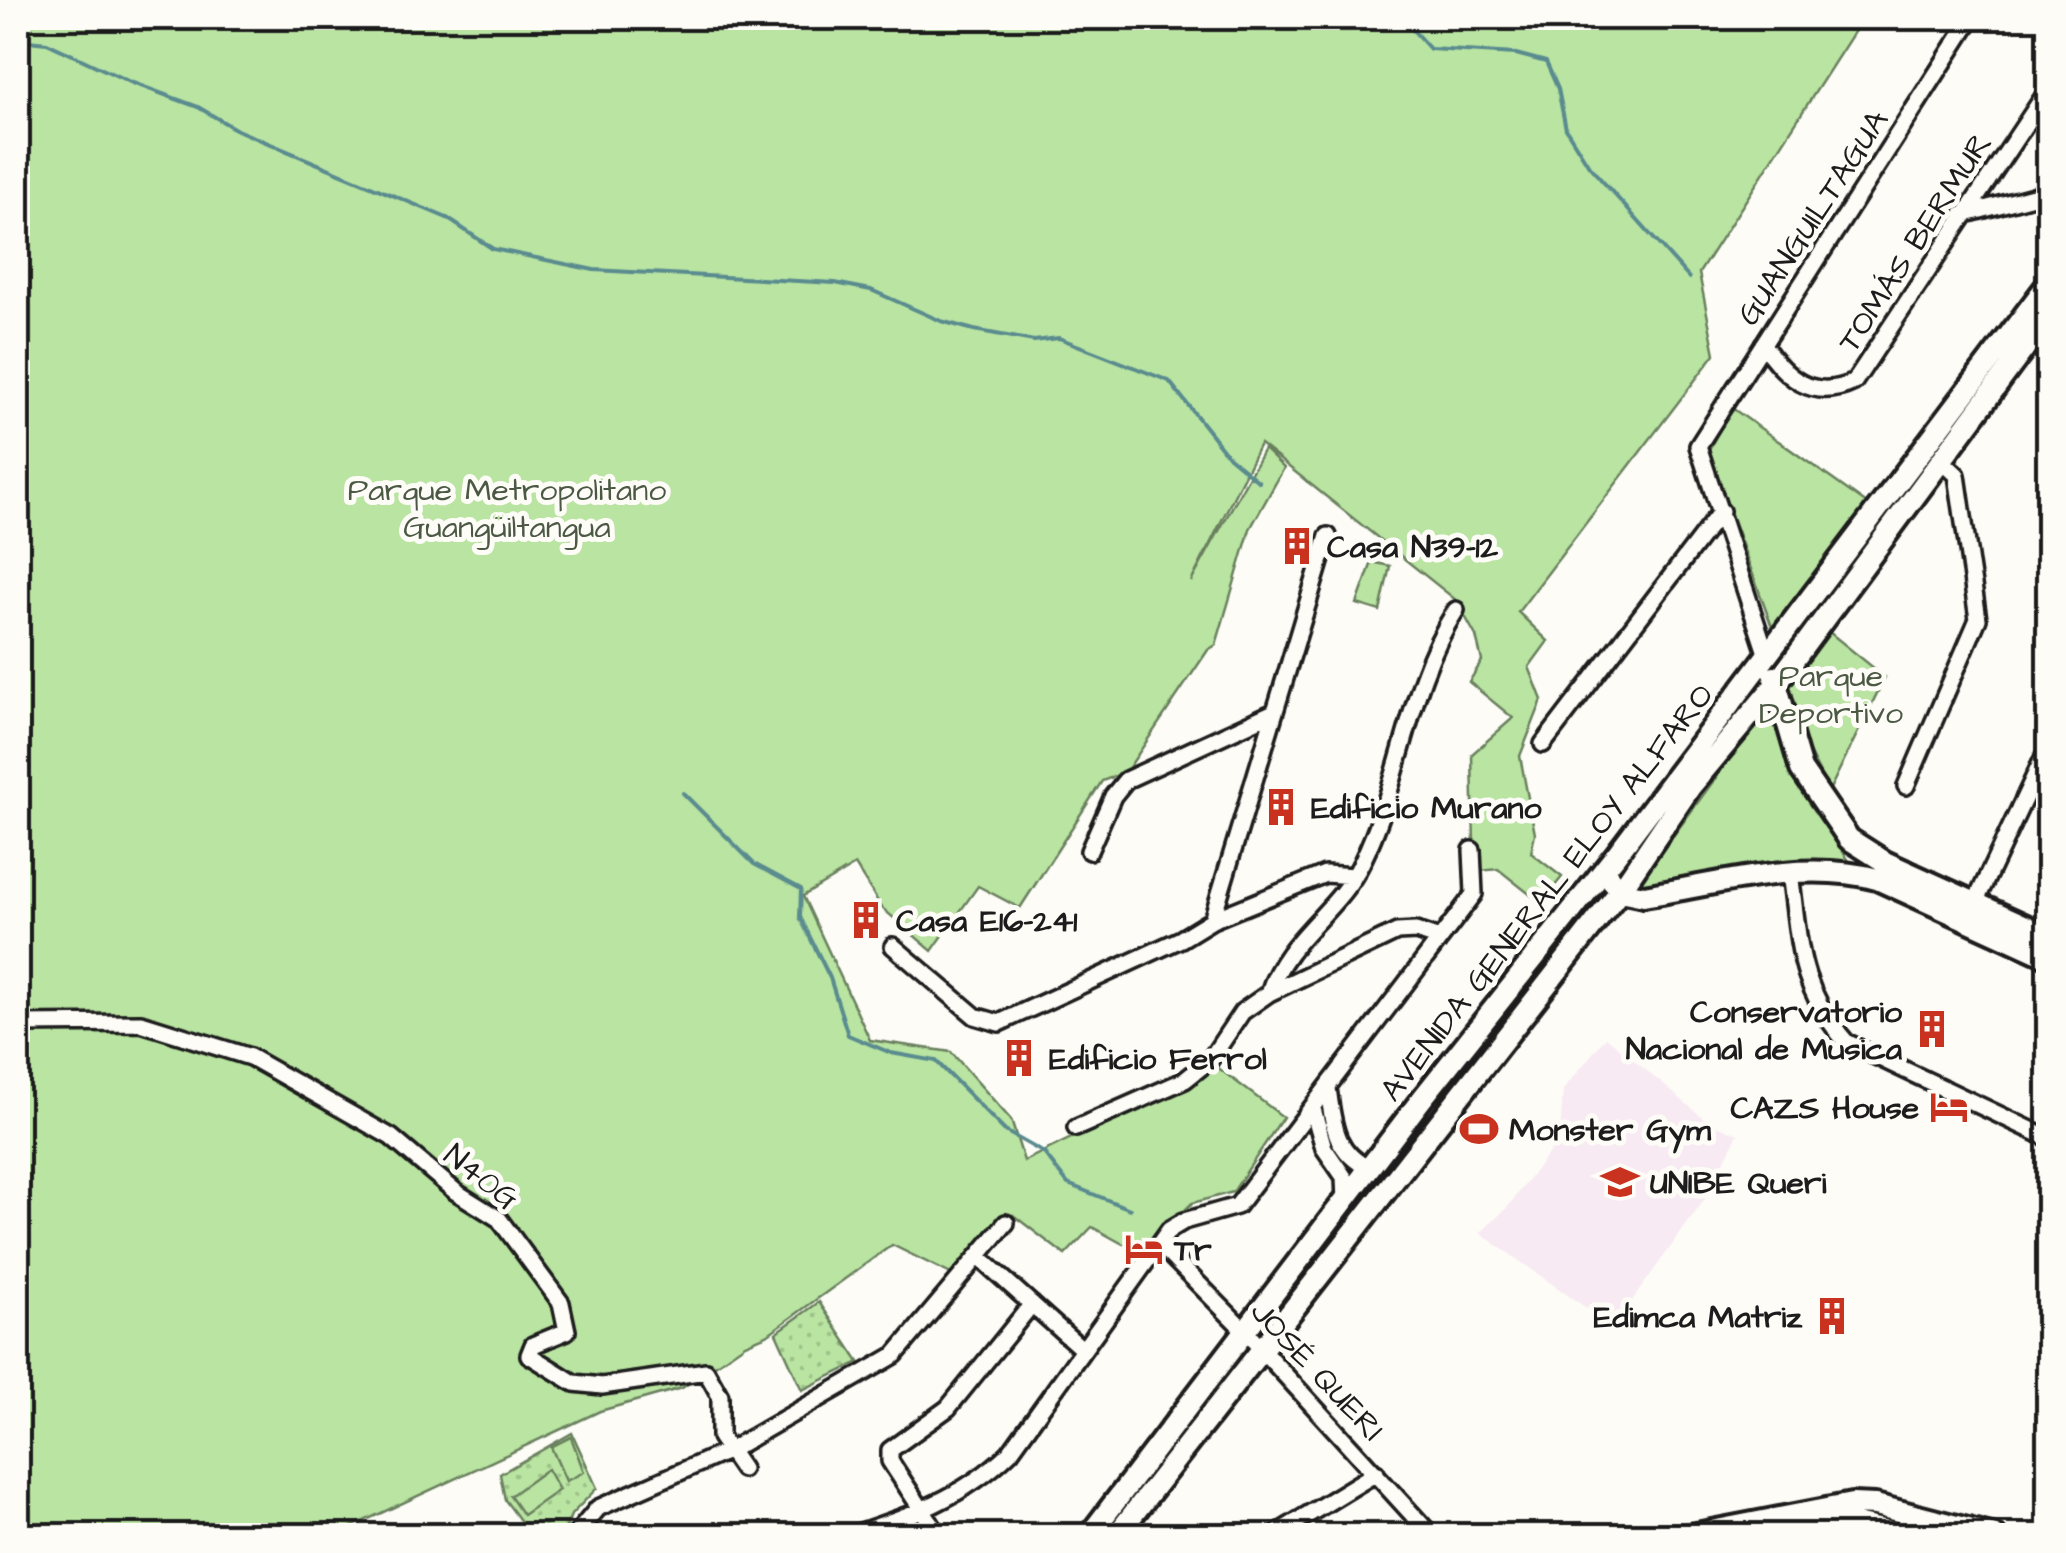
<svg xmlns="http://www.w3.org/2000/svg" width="2066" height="1553" font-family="'Architects Daughter',sans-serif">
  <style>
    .built { fill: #f7eaf2 }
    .grass { fill: url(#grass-dots); stroke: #6a805e; stroke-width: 2.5 }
    .green { fill: #b9e4a1; stroke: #6a805e; stroke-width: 2.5 }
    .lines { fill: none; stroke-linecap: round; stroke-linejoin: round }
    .stream { stroke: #5a8b8f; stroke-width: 4 }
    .minor-casing { stroke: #1c1c1c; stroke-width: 22 }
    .major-casing { stroke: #1c1c1c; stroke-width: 28 }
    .minor { stroke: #fdfcf7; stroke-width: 15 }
    .major { stroke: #fdfcf7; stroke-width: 20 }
    .labels { text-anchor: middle; stroke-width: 10; stroke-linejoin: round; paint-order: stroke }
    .street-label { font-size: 32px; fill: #1c1c1c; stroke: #fdfcf7 }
    .park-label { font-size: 32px; fill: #4b5844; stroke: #fdfcf7 }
    .poi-label { font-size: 32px; font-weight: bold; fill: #1c1c1c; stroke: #fdfcf7; text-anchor: start }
  </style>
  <defs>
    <pattern id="grass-dots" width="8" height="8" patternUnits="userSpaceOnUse" patternTransform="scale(2.5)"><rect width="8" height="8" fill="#b9e4a1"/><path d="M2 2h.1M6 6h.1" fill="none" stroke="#9ec38a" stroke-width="1.8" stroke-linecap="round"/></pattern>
  </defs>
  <rect width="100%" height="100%" fill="#fdfcf7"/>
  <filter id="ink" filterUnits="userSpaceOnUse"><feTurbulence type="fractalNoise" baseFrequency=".01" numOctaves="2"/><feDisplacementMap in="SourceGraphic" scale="20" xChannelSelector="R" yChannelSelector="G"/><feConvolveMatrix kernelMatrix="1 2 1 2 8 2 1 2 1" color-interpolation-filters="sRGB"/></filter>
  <g filter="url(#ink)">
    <path class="built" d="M 1606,1037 L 1707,1121 L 1738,1134 L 1703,1202 L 1613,1327 L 1480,1233 L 1507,1208 L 1560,1138 L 1563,1090 Z"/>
    <path class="grass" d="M 819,1302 L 859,1362 L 802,1390 L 776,1333 Z
      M 572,1433 L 597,1488 L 571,1515 L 563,1535 L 531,1535 L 505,1500 L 500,1474 Z"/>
    <path class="green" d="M 18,18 L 1863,18 L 1699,273 L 1715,354 L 1518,612 L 1548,641 L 1529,667 L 1542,700 L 1520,756 L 1535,834 L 1531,853 L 1562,877 L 1541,903 L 1498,869 L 1480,871 L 1474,845 L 1472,754 L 1513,718 L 1469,682 L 1482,661 L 1476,636 L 1456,600 L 1260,444 L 1191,582 L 1264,449 L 1284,468 L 1250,529 L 1216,645 L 1208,650 L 1126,772 L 1102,781 L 1020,908 L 978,886 L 932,951 L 882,908 L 855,865 L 803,896 L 870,1040 L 951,1052 L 1011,1120 L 1024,1161 L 1217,1067 L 1283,1117 L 1233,1192 L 1192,1203 L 1150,1244 L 1123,1244 L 1092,1227 L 1065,1255 L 1013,1215 L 955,1276 L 892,1245 L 767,1335 L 745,1344 L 682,1388 L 600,1411 L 332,1536 L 18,1535 Z
      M 1732,408 L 1867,504 L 1772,627 L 1708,451 Z
      M 1372,562 L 1390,566 L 1380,611 L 1357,604 Z
      M 1829,632 L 1885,677 L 1829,791 L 1803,740 L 1784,681 Z
      M 1772,701 L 1795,776 L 1849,861 L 1638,884 Z
      M 571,1437 L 584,1472 L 566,1481 L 551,1447 Z
      M 547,1469 L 559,1490 L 523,1515 L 510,1496 Z"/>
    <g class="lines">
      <path class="stream" d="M 1402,18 L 1430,49 L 1516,54 L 1546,62 L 1558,89 L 1566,129 L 1589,166 L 1689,278
        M 18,40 L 47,43 L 130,82 L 198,107 L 237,130 L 447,218 L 493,249 L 594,270 L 835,283 L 871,290 L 941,321 L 974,330 L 1034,341 L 1059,338 L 1169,381 L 1229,457 L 1259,482
        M 683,793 L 754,864 L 801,889 L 800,917 L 830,978 L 848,1035 L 891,1053 L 936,1061 L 1005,1131 L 1044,1153 L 1068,1184 L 1130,1209"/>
      <g class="minor-casing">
        <path id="minor" d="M 1962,215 L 2048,192
          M 1763,344 C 1785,378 1813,402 1854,382 L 2048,90
          M 1767,656 L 1698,446 L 1972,18
          M 1543,744 L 1721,511
          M 1906,786 L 1978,619 L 1957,475 L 1940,459
          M 1089,851 L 1113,796 L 1126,780 L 1274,712
          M 1790,873 C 1800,944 1797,985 1846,1042 L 2048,1138
          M 1975,903 L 2048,748
          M 1212,920 L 1328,536
          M 893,946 L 975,1016 L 999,1023 L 1181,939 L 1212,920 L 1325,874 L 1354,876
          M 1269,993 C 1285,939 1338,912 1362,862 C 1402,781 1407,686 1456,610
          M 18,1024 L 141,1023 L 250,1057 L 391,1137 L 456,1192 L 499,1219 L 561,1303 L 567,1331 L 533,1345 L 529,1355 L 574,1383 L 602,1386 L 706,1371 L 720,1396 L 720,1437 L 742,1469
          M 1328,1088 C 1333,1123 1334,1152 1370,1169
          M 1313,1109 L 1324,1148 L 1344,1177 L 1345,1201
          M 1076,1128 L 1185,1080 L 1210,1060 L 1242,1012 L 1269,993 L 1397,932 L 1416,931 L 1437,938
          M 1161,1246 L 1244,1330 L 1432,1536
          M 980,1258 L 1081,1348
          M 510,1536 L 514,1534
          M 575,1536 L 598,1508 L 730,1450 L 895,1355 L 1006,1223
          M 849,1536 C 910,1516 963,1498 1010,1452 L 1169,1230 L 1184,1221 L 1237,1206 L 1474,894 L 1472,850
          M 939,1536 L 890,1461 L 890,1450 L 948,1408 L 1032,1304
          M 1273,1536 L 1376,1473"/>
      </g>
      <g class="major-casing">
        <path id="major" d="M 1774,677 L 1801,769 L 1849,839 L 1885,862 L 2048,936
          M 1612,880 L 1620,891 L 1644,896 C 1718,884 1802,859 1877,879 L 2048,957
          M 1089,1536 L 1421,1100 L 1616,855 L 2048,284
          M 1116,1536 L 1620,891 L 1691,786 L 1776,684 L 2048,316
          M 1686,1536 L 1852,1504 L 1875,1505 L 1995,1536
          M 1774,1536 L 1851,1523 L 1909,1536"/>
      </g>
      <use href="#minor" class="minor"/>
      <use href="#major" class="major"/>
    </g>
  </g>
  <defs>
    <g id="building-bare" transform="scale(3)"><path d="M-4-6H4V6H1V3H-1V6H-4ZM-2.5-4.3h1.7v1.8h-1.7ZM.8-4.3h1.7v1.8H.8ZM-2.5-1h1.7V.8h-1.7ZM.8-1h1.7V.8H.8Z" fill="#c8321e" stroke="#fdfcf7" stroke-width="2.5" paint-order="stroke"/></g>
    <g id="hotel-bare" transform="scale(3)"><path d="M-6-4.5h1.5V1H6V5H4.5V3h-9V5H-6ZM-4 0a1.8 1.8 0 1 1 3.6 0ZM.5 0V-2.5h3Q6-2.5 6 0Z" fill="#c8321e" stroke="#fdfcf7" stroke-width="2.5" paint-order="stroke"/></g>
    <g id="stadium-bare" transform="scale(3)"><path d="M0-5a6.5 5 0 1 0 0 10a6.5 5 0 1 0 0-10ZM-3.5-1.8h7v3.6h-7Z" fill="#c8321e" stroke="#fdfcf7" stroke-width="2.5" paint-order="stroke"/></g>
    <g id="university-bare" transform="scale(3)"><path d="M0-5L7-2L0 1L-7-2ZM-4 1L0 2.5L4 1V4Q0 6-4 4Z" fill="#c8321e" stroke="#fdfcf7" stroke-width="2.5" paint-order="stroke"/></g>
  </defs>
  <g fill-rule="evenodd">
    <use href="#building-bare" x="1297" y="546"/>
    <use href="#building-bare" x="1281" y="807"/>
    <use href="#building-bare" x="866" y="920"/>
    <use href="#building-bare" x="1932" y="1029"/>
    <use href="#building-bare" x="1019" y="1058"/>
    <use href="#hotel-bare" x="1949" y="1107"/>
    <use href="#stadium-bare" x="1479" y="1129"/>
    <use href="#university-bare" x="1620" y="1182"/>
    <use href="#hotel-bare" x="1144" y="1249"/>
    <use href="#building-bare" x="1832" y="1316"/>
  </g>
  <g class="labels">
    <g class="street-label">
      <text transform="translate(1812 217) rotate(-57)" y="11">GUANGUILTAGUA</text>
      <text transform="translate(1914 242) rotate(-57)" y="11">TOMÁS BERMUR</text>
      <text transform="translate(1546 892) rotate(-52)" y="11">AVENIDA GENERAL ELOY ALFARO</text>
      <text transform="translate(482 1176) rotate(38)" y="11">N40G</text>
      <text transform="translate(1318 1370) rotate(47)" y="11">JOSÉ QUERI</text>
    </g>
    <g class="park-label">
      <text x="507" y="500">Parque Metropolitano<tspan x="507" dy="37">Guangüiltangua</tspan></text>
      <text x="1831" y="686">Parque<tspan x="1831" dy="37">Deportivo</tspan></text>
    </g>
    <g class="poi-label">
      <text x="1327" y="557">Casa N39-12</text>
      <text x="1311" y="818">Edificio Murano</text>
      <text x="896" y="931">Casa E16-241</text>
      <text x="1902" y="1022" text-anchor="end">Conservatorio<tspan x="1902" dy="37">Nacional de Musica</tspan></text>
      <text x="1049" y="1069">Edificio Ferrol</text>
      <text x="1919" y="1118" text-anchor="end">CAZS House</text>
      <text x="1509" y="1140">Monster Gym</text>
      <text x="1650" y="1193">UNIBE Queri</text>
      <text x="1174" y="1260">Tr</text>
      <text x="1802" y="1327" text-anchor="end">Edimca Matriz</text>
    </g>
  </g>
  <rect width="2066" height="1553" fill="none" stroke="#fdfcf7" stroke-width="60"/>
  <rect x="30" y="30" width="2006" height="1493" fill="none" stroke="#1c1c1c" stroke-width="4" filter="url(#ink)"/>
</svg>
